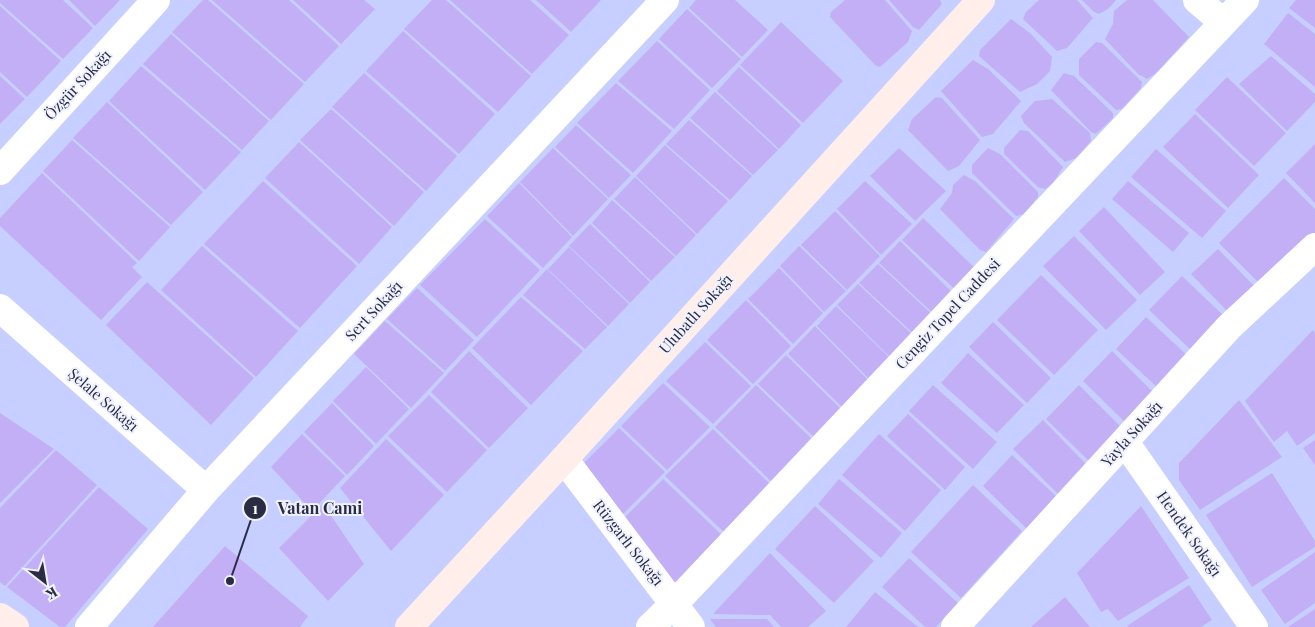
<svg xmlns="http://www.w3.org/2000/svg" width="1315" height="627" font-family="'Playfair Display',serif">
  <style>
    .building { fill: #c3aff6 }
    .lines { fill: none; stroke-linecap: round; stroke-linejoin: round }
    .minor { stroke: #fff; stroke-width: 28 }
    .secondary { stroke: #ffeee9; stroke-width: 28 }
    .labels { text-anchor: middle; stroke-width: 4; stroke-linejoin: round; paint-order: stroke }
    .street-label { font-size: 15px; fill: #292c43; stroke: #f0f2ff }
    .leader { fill: none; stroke: #292c43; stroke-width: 2 }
    .callout-dot { fill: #292c43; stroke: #f0f2ff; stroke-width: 2 }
    .mark-label { font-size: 15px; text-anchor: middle; font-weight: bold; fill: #fff }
    .callout-label { font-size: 16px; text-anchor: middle; font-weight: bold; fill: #292c43; stroke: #f0f2ff; stroke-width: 4; stroke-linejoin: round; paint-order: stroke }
  </style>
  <rect width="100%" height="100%" fill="#c6cfff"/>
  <path class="building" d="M 0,0 L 63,0 L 93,28 L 63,59 L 0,3 Z
    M 69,0 L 120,0 L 95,26 Z
    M 203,0 L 208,0 L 304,84 L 271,120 L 172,32 Z
    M 212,0 L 289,0 L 339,46 L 305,82 Z
    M 293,0 L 364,0 L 375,9 L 341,44 Z
    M 432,0 L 446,0 L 531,76 L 498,112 L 404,29 Z
    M 450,0 L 530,0 L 569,35 L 532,74 Z
    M 536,0 L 601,0 L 571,32 Z
    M 696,0 L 735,0 L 768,30 L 742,57 L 689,8 Z
    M 845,0 L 885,0 L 912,31 L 908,42 L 880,67 L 875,65 L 830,17 L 831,12 Z
    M 889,0 L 940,0 L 942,4 L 919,30 L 913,27 Z
    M 1039,0 L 1077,0 L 1093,18 L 1067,48 L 1057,51 L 1023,19 L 1026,12 Z
    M 1082,0 L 1116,0 L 1108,9 L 1099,14 L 1094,12 Z
    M 1127,0 L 1153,0 L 1189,37 L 1156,73 L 1147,79 L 1138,74 L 1105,39 L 1113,24 L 1114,11 Z
    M 1296,0 L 1315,0 L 1315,28 L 1289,8 Z
    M 0,6 L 61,61 L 27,97 L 0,72 Z
    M 687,9 L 741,59 L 712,88 L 659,39 Z
    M 1288,13 L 1315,34 L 1315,87 L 1264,44 Z
    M 1011,19 L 1030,33 L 1052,57 L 1050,71 L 1037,84 L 1020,92 L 979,56 L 980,50 Z
    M 781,22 L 843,81 L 803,123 L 740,65 Z
    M 403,31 L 495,114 L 459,154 L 366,71 Z
    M 171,34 L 269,121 L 242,150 L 143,64 Z
    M 657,41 L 710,90 L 674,129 L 618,81 Z
    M 1096,42 L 1102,43 L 1142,82 L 1141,88 L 1122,109 L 1116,110 L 1079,75 L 1079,59 Z
    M 1271,56 L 1315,94 L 1315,102 L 1287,131 L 1239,84 Z
    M 973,60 L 988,69 L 1021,101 L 993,134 L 982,137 L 941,91 Z
    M 141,66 L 241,152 L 205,190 L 109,101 Z
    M 739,67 L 801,125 L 779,149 L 717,91 Z
    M 364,73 L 457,156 L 426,191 L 332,107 Z
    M 1064,73 L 1074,76 L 1113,113 L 1113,118 L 1096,134 L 1091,132 L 1051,90 Z
    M 0,76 L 25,99 L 0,124 Z
    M 1227,77 L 1286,133 L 1254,166 L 1195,110 Z
    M 616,83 L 672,131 L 633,173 L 577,123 Z
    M 715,92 L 778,150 L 753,175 L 690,118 Z
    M 936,97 L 942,98 L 980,140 L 959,166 L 948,171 L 908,130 L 912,119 Z
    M 1052,99 L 1090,133 L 1091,141 L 1076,158 L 1065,162 L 1024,123 L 1021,116 L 1035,101 Z
    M 107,102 L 203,192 L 171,225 L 73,138 Z
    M 331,109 L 424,192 L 394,226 L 300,140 Z
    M 1195,114 L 1259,175 L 1228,208 L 1163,147 Z
    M 689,120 L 752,176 L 730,200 L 666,144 Z
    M 576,125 L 631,175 L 609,198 L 555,147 Z
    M 1020,130 L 1028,131 L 1063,167 L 1053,183 L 1045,189 L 1038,187 L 1004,154 L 1004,148 Z
    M 72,140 L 170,227 L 139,261 L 43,171 Z
    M 299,142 L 392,227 L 359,264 L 265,178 Z
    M 1315,144 L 1315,203 L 1286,173 Z
    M 665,145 L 728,201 L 697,234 L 636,176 Z
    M 553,148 L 608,199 L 573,236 L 520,182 Z
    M 899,148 L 946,191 L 915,221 L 870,176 Z
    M 988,148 L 1000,154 L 1038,192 L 1038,197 L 1024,214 L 1016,216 L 972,173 L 972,165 Z
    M 1156,149 L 1226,211 L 1202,238 L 1131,177 Z
    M 42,173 L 137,263 L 132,267 L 142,277 L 101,320 L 0,226 L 0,218 Z
    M 964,175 L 975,181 L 1014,219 L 986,252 L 980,250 L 940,209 L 952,193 L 953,185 Z
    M 635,177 L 696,235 L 676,256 L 614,199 Z
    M 1284,178 L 1315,209 L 1315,238 L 1264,288 L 1219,243 Z
    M 263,181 L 357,266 L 300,328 L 204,244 Z
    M 865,181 L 912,224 L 881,255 L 837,209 Z
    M 1128,181 L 1189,233 L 1173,252 L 1112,199 Z
    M 519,183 L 572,237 L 543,268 L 487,216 Z
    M 612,200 L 675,257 L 651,281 L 592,223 Z
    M 1104,207 L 1165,272 L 1140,295 L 1079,231 Z
    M 835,211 L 880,256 L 847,290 L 801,245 Z
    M 923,218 L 980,273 L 960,294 L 902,240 Z
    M 485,219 L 540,270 L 477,337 L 420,285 Z
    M 590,224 L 650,282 L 630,303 L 569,246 Z
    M 1074,236 L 1137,300 L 1106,330 L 1043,266 Z
    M 900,241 L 956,296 L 937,317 L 879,263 Z
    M 202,246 L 298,331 L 256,377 L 161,290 Z
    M 799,246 L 846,291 L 824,312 L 780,266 Z
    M 569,247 L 629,304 L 608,326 L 548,269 Z
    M 1218,249 L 1259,291 L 1233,317 L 1191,274 Z
    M 878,264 L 936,318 L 917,337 L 859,283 Z
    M 779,268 L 823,313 L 793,344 L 748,299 Z
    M 547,269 L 607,327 L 585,349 L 523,295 Z
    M 1041,275 L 1098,330 L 1054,375 L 997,320 Z
    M 1182,276 L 1225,317 L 1192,351 L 1149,310 Z
    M 147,282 L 254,378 L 211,425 L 106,325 Z
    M 858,284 L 916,338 L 894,361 L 837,305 Z
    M 417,288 L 474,340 L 445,371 L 387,319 Z
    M 521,297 L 583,351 L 531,405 L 472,348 Z
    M 746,300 L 791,346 L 753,384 L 707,340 Z
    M 836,306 L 893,361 L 873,383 L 817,326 Z
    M 1146,317 L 1191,359 L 1161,391 L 1116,349 Z
    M 385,321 L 444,373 L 411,408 L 354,354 Z
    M 993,322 L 1051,378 L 1027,403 L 969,347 Z
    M 815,326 L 872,384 L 846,411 L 788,354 Z
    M 1313,330 L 1315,333 L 1315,433 L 1297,446 L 1287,431 L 1274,442 L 1245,401 Z
    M 705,342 L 751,386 L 713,424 L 666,381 Z
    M 469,351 L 528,408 L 489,448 L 431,392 Z
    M 1112,351 L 1156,395 L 1127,424 L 1083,381 Z
    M 968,353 L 1024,405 L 997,433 L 941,383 Z
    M 786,355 L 845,413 L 818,441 L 758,384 Z
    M 366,367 L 409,409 L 376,444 L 333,401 Z
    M 663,383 L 710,427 L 667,470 L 621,426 Z
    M 756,385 L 816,443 L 775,485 L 715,427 Z
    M 933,385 L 997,442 L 973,469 L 909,411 Z
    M 1079,385 L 1124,430 L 1091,463 L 1046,419 Z
    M 429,395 L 487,450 L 447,492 L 388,436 Z
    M 1239,400 L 1282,457 L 1200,510 L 1179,480 L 1179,463 Z
    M 332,403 L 374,446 L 347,475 L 304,432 Z
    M 0,413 L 54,449 L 0,503 Z
    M 908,414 L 965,467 L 945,490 L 887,436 Z
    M 1043,420 L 1088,466 L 1058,494 L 1013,449 Z
    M 619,428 L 665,472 L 622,515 L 582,465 Z
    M 713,429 L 773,487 L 727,535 L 665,476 Z
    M 302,434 L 345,476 L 312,511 L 271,467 Z
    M 879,434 L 941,490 L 905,531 L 842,475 Z
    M 386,439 L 444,495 L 391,551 L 340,488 Z
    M 1315,440 L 1315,465 L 1303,448 Z
    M 56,450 L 97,485 L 5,586 L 0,582 L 0,508 Z
    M 1012,455 L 1057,497 L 1027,529 L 983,486 Z
    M 1272,473 L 1315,541 L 1315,547 L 1252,587 L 1206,515 Z
    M 663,479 L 725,538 L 672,592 L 624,518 Z
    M 839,479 L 902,533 L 881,558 L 818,504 Z
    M 973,485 L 1022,531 L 961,598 L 911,552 Z
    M 99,487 L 148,529 L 65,627 L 60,627 L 7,587 Z
    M 323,504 L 364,564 L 328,601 L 279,548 Z
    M 815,506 L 874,561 L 834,603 L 775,549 Z
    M 1141,506 L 1189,578 L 1118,621 L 1108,609 L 1101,612 L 1077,573 Z
    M 225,546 L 308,616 L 300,627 L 153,627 Z
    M 1315,552 L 1315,603 L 1285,624 L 1261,590 Z
    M 770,553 L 826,611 L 808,627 L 781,627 L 770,615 L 713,614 Z
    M 909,558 L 958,603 L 936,627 L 925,627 L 882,587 Z
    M 1189,585 L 1212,620 L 1201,627 L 1128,627 L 1127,626 Z
    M 875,592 L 918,627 L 846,627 Z
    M 1065,597 L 1090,627 L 1031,627 Z
    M 1315,609 L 1315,627 L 1288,627 Z
    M 710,619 L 767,619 L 774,627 L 716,627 Z"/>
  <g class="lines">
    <path class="minor" d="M 1197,0 L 1223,22
      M 0,171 L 156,0
      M 0,308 L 206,490
      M 1125,442 L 1254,627
      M 564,459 L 691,627
      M 89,627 L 206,490 L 665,0
      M 650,627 L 675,603 L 1245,0
      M 955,627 L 1229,327 L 1315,247"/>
    <path class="secondary" d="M 0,617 L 15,627
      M 409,627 L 564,459 L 981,0"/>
  </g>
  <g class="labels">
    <g class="street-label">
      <text transform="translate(78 85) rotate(-47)" y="5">Özgür Sokağı</text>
      <text transform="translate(374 311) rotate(-47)" y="5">Sert Sokağı</text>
      <text transform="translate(696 314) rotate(-48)" y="5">Ulubatlı Sokağı</text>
      <text transform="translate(948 314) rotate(-47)" y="5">Cengiz Topel Caddesi</text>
      <text transform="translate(103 400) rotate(41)" y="5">Şelale Sokağı</text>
      <text transform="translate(1132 434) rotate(-48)" y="5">Yayla Sokağı</text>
      <text transform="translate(1189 534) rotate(55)" y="5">Hendek Sokağı</text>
      <text transform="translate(628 543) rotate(52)" y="5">Rüzgarlı Sokağı</text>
    </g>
  </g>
  <path class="leader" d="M230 581L255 508"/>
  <g class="callout-dot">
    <circle cx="230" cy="581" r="5"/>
    <circle cx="255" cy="508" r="12"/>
  </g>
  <g class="mark-label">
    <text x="255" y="514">1</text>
  </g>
  <g class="callout-label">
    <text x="320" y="514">Vatan Cami</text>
  </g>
  <g transform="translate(45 582) rotate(149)" stroke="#f0f2ff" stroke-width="4" paint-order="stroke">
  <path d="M0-4L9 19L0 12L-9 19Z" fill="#292c43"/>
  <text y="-8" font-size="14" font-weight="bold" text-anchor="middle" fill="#292c43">K</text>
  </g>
</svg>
